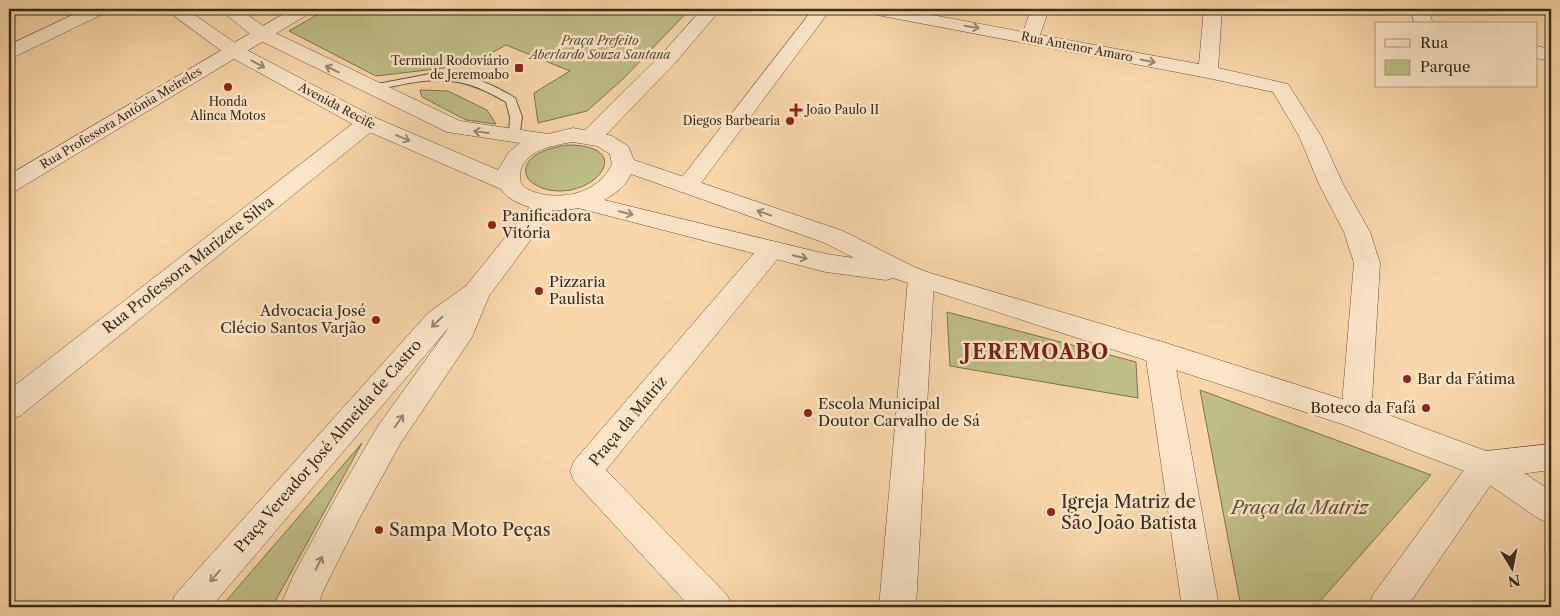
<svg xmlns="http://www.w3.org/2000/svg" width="1560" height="616" font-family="'Libre Caslon Text',serif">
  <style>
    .green { fill: #bfbe87; stroke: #7c7552 }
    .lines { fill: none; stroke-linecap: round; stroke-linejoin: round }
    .service-casing { stroke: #685740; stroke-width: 2 }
    .minor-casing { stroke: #685740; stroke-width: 1 }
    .tertiary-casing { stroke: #685740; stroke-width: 1 }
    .service { fill: #fbe5c8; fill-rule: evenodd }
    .minor { fill: #fbe5c8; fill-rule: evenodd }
    .tertiary { fill: #fbe5c8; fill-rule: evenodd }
    .oneway { stroke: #9a8872 }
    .poi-dot { fill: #8f2418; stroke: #fbe5c8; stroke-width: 2 }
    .labels { text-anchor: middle; stroke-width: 5; stroke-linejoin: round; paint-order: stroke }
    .far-park-label { font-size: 12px; font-style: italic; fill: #5a5037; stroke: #fbe5c8 }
    .far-street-label { font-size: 12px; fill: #382c1c; stroke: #fbe5c8 }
    .far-poi-label { font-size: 12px; fill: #382c1c; stroke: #fbe5c8; text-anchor: end }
    .poi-label { font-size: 15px; fill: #382c1c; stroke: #fbe5c8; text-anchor: start }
    .street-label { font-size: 15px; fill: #382c1c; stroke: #fbe5c8 }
    .near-poi-label { font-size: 18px; fill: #382c1c; stroke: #fbe5c8; text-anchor: start }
    .near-park-label { font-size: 18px; font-style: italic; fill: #5a5037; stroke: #fbe5c8 }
    .district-label { font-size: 20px; font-weight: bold; letter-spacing: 1px; fill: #7a1f14; stroke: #fbe5c8 }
  </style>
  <rect width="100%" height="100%" fill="#f9d7aa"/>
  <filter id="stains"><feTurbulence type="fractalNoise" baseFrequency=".004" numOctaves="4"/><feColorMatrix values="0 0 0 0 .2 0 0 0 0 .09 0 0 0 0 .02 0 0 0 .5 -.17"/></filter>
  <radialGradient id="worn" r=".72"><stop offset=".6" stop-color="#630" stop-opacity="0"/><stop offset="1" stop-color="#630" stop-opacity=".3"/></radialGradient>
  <path class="green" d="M 327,9 L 690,9 L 623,79 L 587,111 L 538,123 L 534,93 L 570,71 L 506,45 L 469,65 L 376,76 L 289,31 Z
    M 420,90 L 448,91 L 487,110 L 496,124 L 466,120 L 422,97 Z
    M 567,145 C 642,145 590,205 542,188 C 535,185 527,181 526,173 C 523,154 553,147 567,145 Z
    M 947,312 L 1136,362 L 1138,398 L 950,366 Z
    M 1200,390 L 1431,475 L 1315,607 L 1241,607 Z
    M 362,443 L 272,607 L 221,607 Z"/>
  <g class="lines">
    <g class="service-casing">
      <path id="service" d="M 435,73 C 465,73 489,82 515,98 L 522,117 L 519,138 L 515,139 L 509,135 L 510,117 L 506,102 C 453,70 428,79 371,91 L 365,88 L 367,86 Z"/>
    </g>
    <g class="minor-casing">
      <path id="minor" d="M 85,9 L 108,9 L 105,13 L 16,56 L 9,58 L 9,45 Z
        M 292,9 L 313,9 L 310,13 L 17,190 L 9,192 L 9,175 Z
        M 702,9 L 721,9 L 675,63 L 599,142 L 591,144 L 583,142 L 580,137 L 583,132 L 661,55 Z
        M 813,9 L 831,9 L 695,191 L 687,193 L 679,191 L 675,186 L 679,181 Z
        M 863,9 L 900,9 L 1023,32 L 1031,9 L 1049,9 L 1040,35 L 1199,64 L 1204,9 L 1222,9 L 1218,68 L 1288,84 L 1321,136 L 1343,184 L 1370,232 L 1380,263 L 1371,416 L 1367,425 L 1356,428 L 1345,425 L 1341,416 L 1354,263 L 1344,232 L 1319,184 L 1299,136 L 1273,92 L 1208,78 L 872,14 L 866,13 Z
        M 1410,9 L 1428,9 L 1433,24 L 1415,24 Z
        M 1536,46 L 1551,49 L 1551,61 L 1536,58 Z
        M 368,117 L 376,118 L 379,123 L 376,128 L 20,416 L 9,419 L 9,390 L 360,118 Z
        M 546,196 L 555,198 L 558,203 L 489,296 L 472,337 L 400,444 L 359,519 L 323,591 L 317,607 L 280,607 L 294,574 L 335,499 L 378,426 L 450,326 L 211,607 L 170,607 L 175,595 L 428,313 L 466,286 L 537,198 Z
        M 771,242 L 780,244 L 784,250 L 780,256 L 606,470 L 727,595 L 733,607 L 690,607 L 574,481 L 570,471 L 574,461 L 762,244 Z
        M 921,270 L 930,273 L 934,279 L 916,607 L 879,607 L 908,279 L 912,273 Z
        M 1159,341 L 1169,344 L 1173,352 L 1219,607 L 1182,607 L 1145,352 L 1149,344 Z
        M 1551,444 L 1551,470 L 1496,477 L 1407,607 L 1368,607 L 1373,595 L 1475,455 L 1486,451 Z"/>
    </g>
    <g class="tertiary-casing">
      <path id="tertiary" d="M 165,9 L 186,9 L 241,47 L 376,118 L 498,170 L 509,152 L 520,143 L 447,132 L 255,38 L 219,9 L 239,9 L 269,30 L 460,121 L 548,134 L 573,128 L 604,134 L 612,136 L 628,146 L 634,160 L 843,231 L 914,267 L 930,273 L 1169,344 L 1367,407 L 1497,455 L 1551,491 L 1551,524 L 1539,519 L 1475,475 L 1345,425 L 893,278 L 886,280 L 826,272 L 578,208 C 555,213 516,211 501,189 L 360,128 L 227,55 ZM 573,142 L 597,146 L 610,154 L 612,164 C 600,189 574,198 547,195 C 539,194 528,191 522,185 C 520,182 520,177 520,174 C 523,150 554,145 573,142 ZM 631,174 L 825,243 L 854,258 L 826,254 L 604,200 C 615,194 626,186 631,174 Z"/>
    </g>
    <use href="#service" class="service"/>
    <use href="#minor" class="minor"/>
    <use href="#tertiary" class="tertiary"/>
  </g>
  <defs><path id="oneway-shaft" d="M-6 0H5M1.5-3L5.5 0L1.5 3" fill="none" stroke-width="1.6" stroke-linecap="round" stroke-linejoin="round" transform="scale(1.25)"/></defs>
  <g class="oneway">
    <use href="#oneway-shaft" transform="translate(972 27) rotate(10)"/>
    <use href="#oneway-shaft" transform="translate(1148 61) rotate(11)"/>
    <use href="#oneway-shaft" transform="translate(258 64) rotate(28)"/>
    <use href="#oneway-shaft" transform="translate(332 69) rotate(-154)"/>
    <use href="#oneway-shaft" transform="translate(481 132) rotate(-172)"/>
    <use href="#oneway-shaft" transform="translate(403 138) rotate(23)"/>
    <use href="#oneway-shaft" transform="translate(626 213) rotate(14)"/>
    <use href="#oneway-shaft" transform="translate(764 213) rotate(-161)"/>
    <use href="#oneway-shaft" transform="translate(800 257) rotate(14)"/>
    <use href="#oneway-shaft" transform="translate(437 322) rotate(136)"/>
    <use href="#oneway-shaft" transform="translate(399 421) rotate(-55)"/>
    <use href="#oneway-shaft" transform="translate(319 563) rotate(-63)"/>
    <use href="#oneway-shaft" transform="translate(215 576) rotate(131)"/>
  </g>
  <g class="poi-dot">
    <rect x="514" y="63" width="10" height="10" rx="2.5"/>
    <circle cx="228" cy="87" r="5"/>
    <path d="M793.5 102.5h5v5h5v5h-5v5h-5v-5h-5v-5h5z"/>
    <circle cx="790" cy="121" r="5"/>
    <circle cx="492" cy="225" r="5"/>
    <circle cx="539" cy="291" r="5"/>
    <circle cx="376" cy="320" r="5"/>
    <circle cx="1407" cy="379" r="5"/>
    <circle cx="1426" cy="408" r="5"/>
    <circle cx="808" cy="413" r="5"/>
    <circle cx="1051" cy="512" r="5"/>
    <circle cx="379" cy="530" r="5"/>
  </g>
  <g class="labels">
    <g class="far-park-label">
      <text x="600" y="45">Praça Prefeito<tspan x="600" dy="14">Aberlardo Souza Santana</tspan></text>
    </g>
    <g class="far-street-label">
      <text transform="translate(1077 47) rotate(11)" y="4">Rua Antenor Amaro</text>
      <text transform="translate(337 106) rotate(28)" y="4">Avenida Recife</text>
      <text transform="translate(121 118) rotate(-31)" y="4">Rua Professora Antônia Meireles</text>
    </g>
    <g class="far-poi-label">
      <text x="509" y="65">Terminal Rodoviário<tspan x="509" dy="14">de Jeremoabo</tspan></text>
      <text x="228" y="106" text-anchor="middle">Honda<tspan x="228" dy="14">Alinca Motos</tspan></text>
      <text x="806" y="114" text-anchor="start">João Paulo II</text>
      <text x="780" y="125">Diegos Barbearia</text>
    </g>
    <g class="poi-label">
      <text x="502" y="221">Panificadora<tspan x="502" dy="17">Vitória</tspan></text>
      <text x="549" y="287">Pizzaria<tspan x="549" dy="17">Paulista</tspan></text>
      <text x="366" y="316" text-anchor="end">Advocacia José<tspan x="366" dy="17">Clécio Santos Varjão</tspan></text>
      <text x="1417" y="384">Bar da Fátima</text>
      <text x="818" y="409">Escola Municipal<tspan x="818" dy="17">Doutor Carvalho de Sá</tspan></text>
      <text x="1416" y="413" text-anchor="end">Boteco da Fafá</text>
    </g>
    <g class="street-label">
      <text transform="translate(188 265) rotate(-38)" y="5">Rua Professora Marizete Silva</text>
      <text transform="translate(628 421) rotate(-50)" y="5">Praça da Matriz</text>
      <text transform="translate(328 446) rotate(-49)" y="5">Praça Vereador José Almeida de Castro</text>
    </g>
    <g class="near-poi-label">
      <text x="1061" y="508">Igreja Matriz de<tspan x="1061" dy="21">São João Batista</tspan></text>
      <text x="389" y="536">Sampa Moto Peças</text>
    </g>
    <g class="near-park-label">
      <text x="1300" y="514">Praça da Matriz</text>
    </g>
    <g class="district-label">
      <text x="1036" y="359">JEREMOABO</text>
    </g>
  </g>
  <rect width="1560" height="616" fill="none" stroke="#f9d7aa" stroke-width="30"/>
  <rect x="10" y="10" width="1540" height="596" fill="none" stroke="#382c1c" stroke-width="2.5"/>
  <rect x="15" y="15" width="1530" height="586" fill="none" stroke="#382c1c"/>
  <rect x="1375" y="22" width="162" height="65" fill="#fbe5c8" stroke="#ad9b83"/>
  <rect x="1385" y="39" width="25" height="8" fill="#fbe5c8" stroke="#ad9b83"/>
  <text x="1420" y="48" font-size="15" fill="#382c1c">Rua</text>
  <rect x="1385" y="60" width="25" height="15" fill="#bfbe87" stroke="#ad9b83"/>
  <text x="1420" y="72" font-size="15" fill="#382c1c">Parque</text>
  <g transform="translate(1512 568) rotate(170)" stroke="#fbe5c8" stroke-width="4" paint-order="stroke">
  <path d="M0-4L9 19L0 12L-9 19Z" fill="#382c1c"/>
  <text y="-8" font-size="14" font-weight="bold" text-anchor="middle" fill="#382c1c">N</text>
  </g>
  <rect width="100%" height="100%" filter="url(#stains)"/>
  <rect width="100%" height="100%" fill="url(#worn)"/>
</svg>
